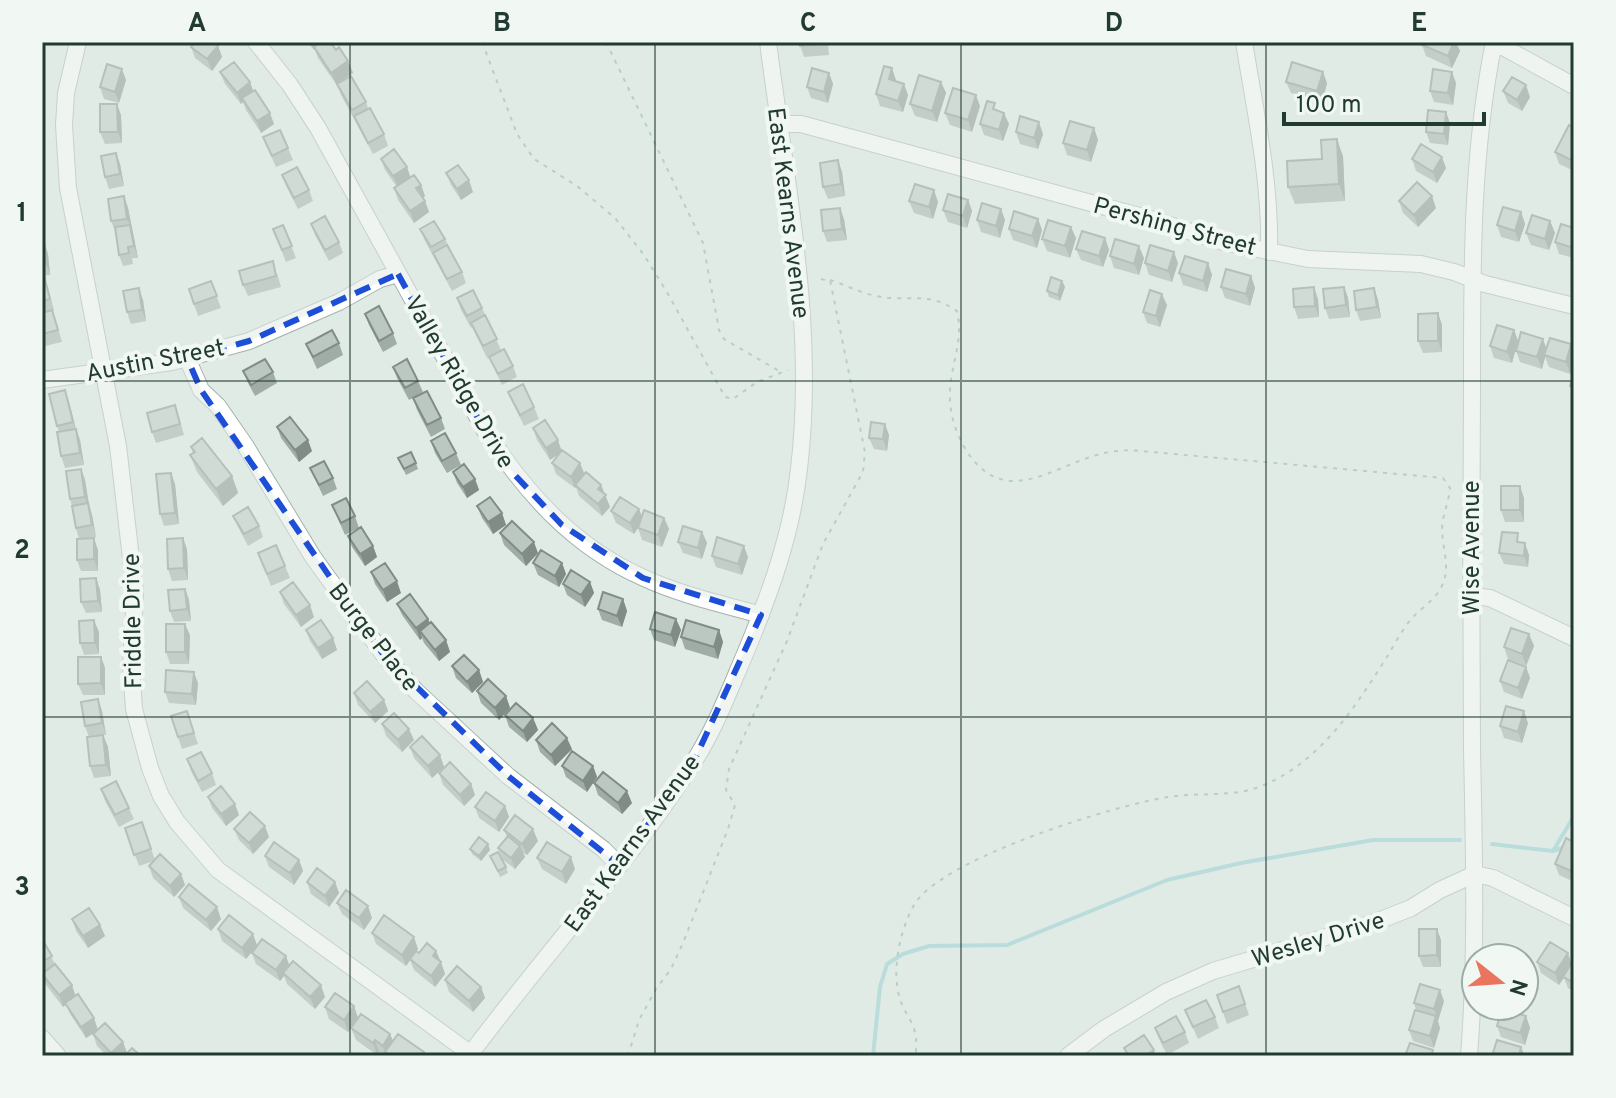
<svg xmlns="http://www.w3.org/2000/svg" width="1616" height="1098" font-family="Overpass,sans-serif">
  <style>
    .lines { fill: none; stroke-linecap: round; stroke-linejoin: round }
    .stream { stroke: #8bcace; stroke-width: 4 }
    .minor-casing { stroke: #a4b3ac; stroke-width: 18 }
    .path { stroke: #83ad9c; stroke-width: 2; stroke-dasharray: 4 6; stroke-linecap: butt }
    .minor { stroke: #fff; stroke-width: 16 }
    .wall { fill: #a0aca6 }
    .shaded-wall { fill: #828c87 }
    .building { fill: #bac8c1; stroke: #828c87; stroke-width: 2 }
    .marked { fill: none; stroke: #1d4ed8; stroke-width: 6; stroke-dasharray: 16 10; stroke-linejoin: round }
    .grid { fill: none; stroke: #223b32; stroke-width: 2; stroke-opacity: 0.55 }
    .labels { text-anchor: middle; stroke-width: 8; stroke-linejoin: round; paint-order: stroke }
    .street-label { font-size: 24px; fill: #223b32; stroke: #f1f8f4 }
    .neatline { fill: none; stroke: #223b32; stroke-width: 3 }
    .grid-label { font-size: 26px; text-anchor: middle; font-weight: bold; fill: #223b32 }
  </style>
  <rect width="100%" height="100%" fill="#e1ebe6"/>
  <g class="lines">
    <path class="stream" d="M 1492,844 L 1553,851 L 1574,844
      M 1553,851 L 1574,816
      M 873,1056 L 880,987 L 887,964 L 903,954 L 929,946 L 1007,945 L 1167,880 L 1241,863 L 1373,840 L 1460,840"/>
    <g class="minor-casing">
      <path id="minor" d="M 78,42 L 66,93 L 64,125 L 68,188 L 118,446 L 135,593 L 131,666 L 134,709 L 150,768 L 161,796 L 177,822 L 218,870 L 471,1054
        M 256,42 L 290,85 L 318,128 L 484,429 C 526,493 572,546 644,578 C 681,595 722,604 761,615
        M 1244,42 C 1255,111 1271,182 1269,252
        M 1494,42 L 1574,86
        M 778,124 L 801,124 L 1157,221 L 1223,242 L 1308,259 L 1421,264 L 1454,272 L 1485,284 L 1574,306
        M 187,358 L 201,390 L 218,406 L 245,445 L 313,557 L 383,654 L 416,691 L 508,776 L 603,849 L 619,865
        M 42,380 L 172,362 L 249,341 L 339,302 L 380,279 L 398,274
        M 1471,596 L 1490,598 L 1574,638
        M 42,1038 L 58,1056
        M 469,1056 C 542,957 627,866 693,763 C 715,729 729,691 745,654 C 770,594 792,533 799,469 C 816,326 786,183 768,42
        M 1068,1056 L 1104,1029 L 1166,992 L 1213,971 L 1373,923 L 1411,908 L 1440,890 L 1475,874 L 1493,878 L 1574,918
        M 1469,1056 C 1477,953 1474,851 1472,748 C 1471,627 1471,506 1472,385 C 1472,270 1471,155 1494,42"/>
    </g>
    <path class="path" d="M 482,42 L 517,134 L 534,159 L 577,186 L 615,218 L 644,255 L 668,294 L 725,397 L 733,399 L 757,382 L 788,370
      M 606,42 L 703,243 L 719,330 L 724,339 L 779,371
      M 830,280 C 844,284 858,292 872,295 C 905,304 925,289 957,311 C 964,339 951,364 950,391 C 949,412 955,432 966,450 C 1005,511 1053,465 1104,453 C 1112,451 1121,451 1129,450 L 1443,478 L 1450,488 C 1449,502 1442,516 1442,530 C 1443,553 1453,573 1437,594 C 1431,602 1422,608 1415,615 C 1404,626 1396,642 1388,655 C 1356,706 1322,760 1264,785 C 1235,798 1199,792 1168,797 C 1115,805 940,859 914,905 C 900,930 891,970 900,999 C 903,1010 912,1020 915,1032 C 917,1039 916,1048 916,1056
      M 628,1056 L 639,1020 L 656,989 L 671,969 L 683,943 L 728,829 L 735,805 L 726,790 L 729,769 L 787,641 L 823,544 L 863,472 L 865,452 L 830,280 L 816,279"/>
    <use href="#minor" class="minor"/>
  </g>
  <path class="wall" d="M 192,42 L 213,42 L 218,46 L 222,57 L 212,71 L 195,58 L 191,47 L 193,45 Z
    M 307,42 L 330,42 L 336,50 L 348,61 L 353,73 L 336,84 L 318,58 L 315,50 L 314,50 Z
    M 799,42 L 836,42 L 836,43 L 828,44 L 829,55 L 804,57 Z
    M 1361,42 L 1375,42 L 1374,46 Z
    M 1423,42 L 1456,42 L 1460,51 L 1452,68 L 1426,56 L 1422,45 Z
    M 220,72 L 253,91 L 274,124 L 261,133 L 246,110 L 243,102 L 241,104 L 225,84 Z
    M 829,73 L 833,84 L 828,103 L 811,98 L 807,87 Z
    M 126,80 L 119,103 L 104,99 L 100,87 Z
    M 896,80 L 896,81 L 908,95 L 903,112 L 880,106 L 876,94 Z
    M 941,82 L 946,93 L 937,122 L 915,116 L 910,104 Z
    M 1286,82 L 1327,83 L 1322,103 L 1291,93 Z
    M 1456,83 L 1453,105 L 1434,102 L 1430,91 Z
    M 337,84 L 366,102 L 368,108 L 384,134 L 388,146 L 373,154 L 341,95 Z
    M 1503,91 L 1530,97 L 1522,111 L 1508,103 Z
    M 980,106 L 972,132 L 950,125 L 945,113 Z
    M 997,110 L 1009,124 L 1003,141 L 984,135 L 980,124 Z
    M 121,115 L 122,143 L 105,144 L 100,132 Z
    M 1450,123 L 1448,145 L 1430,143 L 1426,132 Z
    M 1094,128 L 1098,140 L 1091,162 L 1067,155 L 1063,143 Z
    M 1574,128 L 1574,171 L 1559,164 L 1555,152 Z
    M 1016,132 L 1043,134 L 1038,149 L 1020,144 Z
    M 263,137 L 288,148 L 293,160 L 276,167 Z
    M 116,153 L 120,164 L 124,186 L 109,189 L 105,177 Z
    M 1343,156 L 1345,201 L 1295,204 L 1288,187 L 1322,159 Z
    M 381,159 L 407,167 L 410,177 L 421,185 L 425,196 L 423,198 L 429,212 L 414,223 L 398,200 L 394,188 L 397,187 L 385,170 Z
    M 1412,159 L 1446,168 L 1437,183 L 1416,171 Z
    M 838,160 L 842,172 L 845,196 L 828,199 L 823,187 Z
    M 446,173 L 473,192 L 461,200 L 451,185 Z
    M 282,175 L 309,190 L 313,201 L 298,209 L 286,186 Z
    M 124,196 L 128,208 L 138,258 L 132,258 L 133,264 L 123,266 L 119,255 L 116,233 L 111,221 Z
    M 968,200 L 972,211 L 967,228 L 948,222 L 943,210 Z
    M 909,201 L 938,202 L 933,219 L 914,213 Z
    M 1399,201 L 1436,208 L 1418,227 L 1403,213 Z
    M 1521,212 L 1525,224 L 1519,242 L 1501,237 L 1497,225 Z
    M 844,219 L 847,240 L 827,242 L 823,231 Z
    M 1038,219 L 1042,230 L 1037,248 L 1013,240 L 1009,229 Z
    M 977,220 L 1005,220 L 1000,238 L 981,232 Z
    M 1550,221 L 1555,233 L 1549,250 L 1531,245 L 1526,233 Z
    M 311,224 L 339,242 L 343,253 L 329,261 L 315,235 Z
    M 283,225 L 296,258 L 286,262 L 273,229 Z
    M 1574,228 L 1574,258 L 1559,254 L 1555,242 Z
    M 420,229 L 445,239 L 462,272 L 466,283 L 452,291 L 425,241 Z
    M 1076,238 L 1070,258 L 1047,251 L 1042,239 Z
    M 1105,238 L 1109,250 L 1103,267 L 1081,260 L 1076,249 Z
    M 42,242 L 44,242 L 48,254 L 50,275 L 42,276 Z
    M 1110,256 L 1144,258 L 1139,275 L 1114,268 Z
    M 1145,263 L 1178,263 L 1172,282 L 1149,275 Z
    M 1208,263 L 1212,275 L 1207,292 L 1183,285 L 1179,273 Z
    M 277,273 L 281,287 L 248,296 L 243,285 Z
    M 42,276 L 44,276 L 48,287 L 54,310 L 53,311 L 62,342 L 45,346 L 42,339 Z
    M 1251,276 L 1255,288 L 1250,306 L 1225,298 L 1221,287 Z
    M 211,281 L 221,308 L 198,316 L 189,289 Z
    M 1062,281 L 1065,287 L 1060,301 L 1049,297 L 1047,291 Z
    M 1344,287 L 1348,298 L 1350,317 L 1329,319 L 1325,308 Z
    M 1374,288 L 1378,300 L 1381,318 L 1360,321 L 1356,310 Z
    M 457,298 L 482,308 L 501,350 L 513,366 L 517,377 L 502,385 L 489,357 L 487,358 L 472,327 L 471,328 L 461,310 Z
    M 1318,299 L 1319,317 L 1298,319 L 1294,307 Z
    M 143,300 L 146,321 L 131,324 L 127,312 Z
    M 1167,305 L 1160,327 L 1147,323 L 1143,312 Z
    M 1438,313 L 1442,325 L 1442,352 L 1423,353 L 1418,341 Z
    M 365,314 L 393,333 L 397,344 L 383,352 L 369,325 Z
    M 1514,330 L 1518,341 L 1512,363 L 1494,358 L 1490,346 Z
    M 339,343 L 343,355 L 317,369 L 306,344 Z
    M 1571,344 L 1574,352 L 1574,361 L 1570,374 L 1549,367 L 1545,357 L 1542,369 L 1520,362 L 1516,351 L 1547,348 Z
    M 393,367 L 418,381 L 423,392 L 409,400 L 397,378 Z
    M 243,371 L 273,372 L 277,383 L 255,396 L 248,383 Z
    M 508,392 L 534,407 L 539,419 L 524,426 Z
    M 413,398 L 441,418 L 445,429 L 431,437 L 417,410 Z
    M 69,402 L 76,429 L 80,440 L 84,465 L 65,468 L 61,456 L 59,432 L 57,426 Z
    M 179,417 L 184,435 L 156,443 L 152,432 Z
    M 277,427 L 312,451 L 299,462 L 281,438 Z
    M 533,428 L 561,450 L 584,474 L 601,485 L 610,507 L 602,516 L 579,496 L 576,487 L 575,488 L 556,474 L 552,463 L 558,454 L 550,460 L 537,440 Z
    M 889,435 L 887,451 L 874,449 L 869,438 Z
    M 431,441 L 456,453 L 461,465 L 447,473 L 435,453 Z
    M 191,447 L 232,476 L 238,493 L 223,506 L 197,472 L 190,455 L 193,453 Z
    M 398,458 L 416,463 L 418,469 L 406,475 Z
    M 310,468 L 333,478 L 337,489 L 323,496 Z
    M 81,469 L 85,480 L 89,505 L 92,515 L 96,537 L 86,539 L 98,550 L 98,571 L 81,571 L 77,560 L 79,539 L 76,528 L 72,506 L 70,499 Z
    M 453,472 L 475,479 L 479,490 L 467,498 L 457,483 Z
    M 175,484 L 179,524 L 164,526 L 160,514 Z
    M 1524,498 L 1524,522 L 1505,522 L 1501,510 Z
    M 332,505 L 355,516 L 359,528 L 345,535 Z
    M 477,506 L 502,513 L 506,525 L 493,534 L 482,518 Z
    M 639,509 L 642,517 L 664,518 L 669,529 L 662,547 L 642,540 L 638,528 L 634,534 L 616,523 L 611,511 Z
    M 233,516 L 259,526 L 263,537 L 248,546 L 238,527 Z
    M 702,532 L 707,543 L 702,559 L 683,553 L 678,542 Z
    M 500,533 L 538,553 L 526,566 L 504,545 Z
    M 348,536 L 373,546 L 377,557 L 365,566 L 352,547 Z
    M 1522,543 L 1529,555 L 1528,567 L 1504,564 L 1499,553 Z
    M 187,549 L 188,580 L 172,581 L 168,569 Z
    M 258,553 L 285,566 L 290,578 L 271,586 Z
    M 712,556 L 748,557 L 742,575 L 716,567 Z
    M 533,563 L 562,563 L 566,574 L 559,587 L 538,575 Z
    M 371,572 L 401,593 L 387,602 L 375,584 Z
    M 96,578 L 100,590 L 102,612 L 86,613 L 81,602 Z
    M 590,582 L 594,593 L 585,607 L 567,595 L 563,584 Z
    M 185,589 L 189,600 L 191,621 L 174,622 L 170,611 Z
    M 280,592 L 314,617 L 301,627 L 284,604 Z
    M 623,599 L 627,611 L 622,627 L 602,620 L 598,609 Z
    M 397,604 L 428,619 L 430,623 L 446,640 L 450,652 L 439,661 L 424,643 L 422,638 L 420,640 L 402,615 Z
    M 676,619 L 681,630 L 675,647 L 654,640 L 650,629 Z
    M 306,630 L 333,638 L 337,650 L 322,659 L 310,641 Z
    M 719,630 L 723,642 L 718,659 L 685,649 L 681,637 Z
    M 99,632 L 99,654 L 84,655 L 80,643 Z
    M 1529,634 L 1534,646 L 1526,666 L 1508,659 L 1504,647 Z
    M 190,635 L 189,664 L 170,664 L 166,652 Z
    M 101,657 L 105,668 L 105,695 L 83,695 L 78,684 Z
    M 452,666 L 479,670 L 483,682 L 472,693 L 456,678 Z
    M 1526,667 L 1530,678 L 1522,699 L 1504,692 L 1500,681 Z
    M 198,683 L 196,705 L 169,703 L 165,692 Z
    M 477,691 L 506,696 L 510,708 L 499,720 L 481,703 Z
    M 354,693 L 384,700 L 388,711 L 375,723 L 358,705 Z
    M 98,699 L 102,711 L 106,735 L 103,735 L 108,747 L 111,776 L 94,778 L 90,766 L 89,737 L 85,726 Z
    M 187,711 L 198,744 L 182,749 L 171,716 Z
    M 505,715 L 533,718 L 538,730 L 527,742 L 509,727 Z
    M 1528,723 L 1522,743 L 1504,738 L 1500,726 Z
    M 382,724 L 414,740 L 402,752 L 386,736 Z
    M 536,740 L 572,749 L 555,766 L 540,752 Z
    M 410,747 L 440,755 L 444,767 L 432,778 L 414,758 Z
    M 187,759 L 212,773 L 216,785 L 202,792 L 191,771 Z
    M 562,766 L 593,766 L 597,777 L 587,792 L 566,777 Z
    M 439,773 L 471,784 L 475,795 L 464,806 L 443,785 Z
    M 594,783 L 632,803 L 622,814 L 598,795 Z
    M 101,789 L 129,808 L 134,819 L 119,827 L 105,801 Z
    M 208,797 L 239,815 L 226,826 L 212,808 Z
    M 505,806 L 509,817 L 499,832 L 479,818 L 475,807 Z
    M 142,822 L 155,860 L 181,874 L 185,885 L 174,897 L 153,878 L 149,866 L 154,861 L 139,866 L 125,828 Z
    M 234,829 L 269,837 L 253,854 L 239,840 Z
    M 504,830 L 538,841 L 527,855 L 523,853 L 525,857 L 515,869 L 503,860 L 498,848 L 507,837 Z
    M 1574,842 L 1574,882 L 1559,875 L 1555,864 Z
    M 470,849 L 490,850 L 481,861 L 472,854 Z
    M 265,856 L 299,860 L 303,871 L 294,885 L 269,867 Z
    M 490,856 L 506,867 L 508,873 L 500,877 Z
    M 537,858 L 575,869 L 566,884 L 542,869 Z
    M 307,882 L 335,882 L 339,893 L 329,907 L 311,894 Z
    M 179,897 L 221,919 L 211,931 L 183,908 Z
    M 337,903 L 372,918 L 364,930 L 342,914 Z
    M 72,919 L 100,925 L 105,936 L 88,948 L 76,931 Z
    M 218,929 L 257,945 L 289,965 L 325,997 L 315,1009 L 287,984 L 284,976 L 280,981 L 256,964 L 252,953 L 255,948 L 246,959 L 222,941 Z
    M 372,933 L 418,949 L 417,951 L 419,953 L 436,951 L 445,974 L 435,987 L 414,970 L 410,960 L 406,966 L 376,944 Z
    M 42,939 L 55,964 L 98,1030 L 123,1042 L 127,1053 L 141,1056 L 107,1056 L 97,1046 L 93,1034 L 97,1031 L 86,1038 L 70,1014 L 66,1005 L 63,1007 L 46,985 L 42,976 Z
    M 1441,940 L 1441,967 L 1423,967 L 1419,956 Z
    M 1574,959 L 1574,992 L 1568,988 L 1564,978 L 1559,985 L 1541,973 L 1537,962 L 1571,964 Z
    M 445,980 L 481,987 L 485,998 L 473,1012 L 449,992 Z
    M 1239,986 L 1249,1015 L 1227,1024 L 1217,995 Z
    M 1444,1001 L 1438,1021 L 1440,1028 L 1434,1048 L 1413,1041 L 1409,1030 L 1416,1010 L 1414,1003 Z
    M 354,1006 L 358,1018 L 348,1032 L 329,1019 L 325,1007 Z
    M 1185,1010 L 1215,1017 L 1219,1028 L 1198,1039 Z
    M 1526,1016 L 1530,1028 L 1525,1045 L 1501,1037 L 1497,1026 Z
    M 351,1028 L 390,1034 L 393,1041 L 424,1052 L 425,1056 L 385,1056 L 379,1052 L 377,1055 L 356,1040 Z
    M 1155,1028 L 1185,1032 L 1189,1043 L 1167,1055 L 1159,1039 Z"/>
  <path class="shaded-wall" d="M 311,42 L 324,42 L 314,50 Z
    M 1454,42 L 1456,42 L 1460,51 L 1452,68 L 1448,56 Z
    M 218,46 L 222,57 L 212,71 L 207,59 Z
    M 348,61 L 353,73 L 336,84 L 331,73 Z
    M 892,68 L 896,80 L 893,91 L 889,79 Z
    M 122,69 L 126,80 L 119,103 L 115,92 Z
    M 1323,72 L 1327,83 L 1322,103 L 1317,91 Z
    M 1452,72 L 1456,83 L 1453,105 L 1448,93 Z
    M 829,73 L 833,84 L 828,103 L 824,92 Z
    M 250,82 L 254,93 L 242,98 L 243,102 L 241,104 L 237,93 Z
    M 941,82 L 946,93 L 937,122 L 932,111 Z
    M 904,84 L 908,95 L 903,112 L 898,101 Z
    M 1526,85 L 1530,97 L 1522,111 L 1517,100 Z
    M 976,95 L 980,106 L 972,132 L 968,120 Z
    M 117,104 L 121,115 L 122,143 L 118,132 Z
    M 1446,112 L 1450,123 L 1448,145 L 1444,134 Z
    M 270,113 L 274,124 L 261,133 L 257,121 Z
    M 1004,113 L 1009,124 L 1003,141 L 999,130 Z
    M 1039,122 L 1043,134 L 1038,149 L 1034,138 Z
    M 1094,128 L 1098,140 L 1091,162 L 1087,150 Z
    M 1337,139 L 1343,156 L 1345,201 L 1339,184 Z
    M 116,153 L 120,164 L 124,186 L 120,174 Z
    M 1442,157 L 1446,168 L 1437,183 L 1433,172 Z
    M 838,160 L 842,172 L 845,196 L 841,184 Z
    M 407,167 L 411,179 L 398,188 L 393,176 Z
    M 469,180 L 473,192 L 461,200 L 457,189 Z
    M 421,185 L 425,196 L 421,199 L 416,188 Z
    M 934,190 L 938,202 L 933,219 L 929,207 Z
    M 124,196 L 128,208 L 138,258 L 134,246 L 131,227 L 127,219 Z
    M 1432,196 L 1436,208 L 1418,227 L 1414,215 Z
    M 968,200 L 972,211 L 967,228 L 963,216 Z
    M 425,201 L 429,212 L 414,223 L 410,211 Z
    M 840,208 L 844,219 L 847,240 L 842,229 Z
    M 1001,209 L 1005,220 L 1000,238 L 996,226 Z
    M 1521,212 L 1525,224 L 1519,242 L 1515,231 Z
    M 1038,219 L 1042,230 L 1037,248 L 1032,236 Z
    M 1550,221 L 1555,233 L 1549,250 L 1545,239 Z
    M 1071,227 L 1076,238 L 1070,258 L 1065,246 Z
    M 1105,238 L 1109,250 L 1103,267 L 1099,256 Z
    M 44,242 L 48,254 L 50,275 L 46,264 Z
    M 1139,246 L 1144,258 L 1139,275 L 1134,264 Z
    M 1174,252 L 1178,263 L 1172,282 L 1168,271 Z
    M 1208,263 L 1212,275 L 1207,292 L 1203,281 Z
    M 1251,276 L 1255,288 L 1250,306 L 1246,294 Z
    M 1062,281 L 1065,287 L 1060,301 L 1058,295 Z
    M 1314,287 L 1318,299 L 1319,317 L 1315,306 Z
    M 1344,287 L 1348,298 L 1350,317 L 1346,305 Z
    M 139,288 L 143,300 L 146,321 L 142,310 Z
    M 1374,288 L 1378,300 L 1381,318 L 1377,307 Z
    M 1162,294 L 1167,305 L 1160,327 L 1156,316 Z
    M 1438,313 L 1442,325 L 1442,352 L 1438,341 Z
    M 1514,330 L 1518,341 L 1512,363 L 1507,352 Z
    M 1543,339 L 1547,350 L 1542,369 L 1537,357 Z
    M 1571,344 L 1574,352 L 1574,361 L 1570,374 L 1566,362 Z
    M 65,390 L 69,402 L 77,434 L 73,422 Z
    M 885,424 L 889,435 L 887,451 L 883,439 Z
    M 76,429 L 80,440 L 84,465 L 80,453 Z
    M 308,440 L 312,451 L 299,462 L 295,450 Z
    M 558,440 L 562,452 L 550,460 L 546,448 Z
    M 580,463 L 585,475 L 575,488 L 571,477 Z
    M 81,469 L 85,480 L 89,505 L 92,515 L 96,537 L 85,497 Z
    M 171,473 L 175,484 L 179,524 L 175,513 Z
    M 232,476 L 238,493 L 223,506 L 216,489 Z
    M 475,479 L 479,490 L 467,498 L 463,487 Z
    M 601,485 L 610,507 L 602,516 L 598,504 L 598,489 Z
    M 1520,486 L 1524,498 L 1524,522 L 1520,510 Z
    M 639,509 L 643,520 L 634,534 L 630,523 Z
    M 502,513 L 506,525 L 493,534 L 488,522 Z
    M 664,518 L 669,529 L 662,547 L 658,535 Z
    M 702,532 L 707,543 L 702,559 L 698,548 Z
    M 94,538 L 98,550 L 98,571 L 94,559 Z
    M 183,538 L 187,549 L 188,580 L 184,568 Z
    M 534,542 L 538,553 L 526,566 L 522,554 Z
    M 1525,543 L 1529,555 L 1528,567 L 1524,556 Z
    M 373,546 L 377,557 L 365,566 L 360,554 Z
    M 744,546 L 748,557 L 742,575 L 738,564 Z
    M 562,563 L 566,574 L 559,587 L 555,576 Z
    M 96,578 L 100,590 L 102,612 L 98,601 Z
    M 397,581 L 401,593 L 387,602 L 383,590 Z
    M 590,582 L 594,593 L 585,607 L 581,595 Z
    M 185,589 L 189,600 L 191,621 L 187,609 Z
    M 623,599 L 627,611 L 622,627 L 617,616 Z
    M 310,605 L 314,617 L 301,627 L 296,615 Z
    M 428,619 L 432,631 L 420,631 L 422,638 L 420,640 L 416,628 Z
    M 676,619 L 681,630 L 675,647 L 671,635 Z
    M 94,620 L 99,632 L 99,654 L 95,643 Z
    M 185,624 L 190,635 L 189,664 L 185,652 Z
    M 719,630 L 723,642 L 718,659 L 714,647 Z
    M 1529,634 L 1534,646 L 1526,666 L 1522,654 Z
    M 333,638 L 337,650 L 322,659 L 318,648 Z
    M 446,640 L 450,652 L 439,661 L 435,650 Z
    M 101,657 L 105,668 L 105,695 L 101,683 Z
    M 1526,667 L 1530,678 L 1522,699 L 1518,688 Z
    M 479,670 L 483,682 L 472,693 L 467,682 Z
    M 194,672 L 198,683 L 196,705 L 192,694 Z
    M 506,696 L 510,708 L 499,720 L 495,708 Z
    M 98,699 L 102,711 L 106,735 L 102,723 Z
    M 384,700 L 388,711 L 375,723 L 370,712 Z
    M 1524,711 L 1528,723 L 1522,743 L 1518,732 Z
    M 533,718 L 538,730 L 527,742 L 523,731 Z
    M 409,729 L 414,740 L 402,752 L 398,740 Z
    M 103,735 L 108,747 L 111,776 L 106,765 Z
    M 567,738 L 572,749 L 555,766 L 551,755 Z
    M 440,755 L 444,767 L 432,778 L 428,766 Z
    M 593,766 L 597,777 L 587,792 L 583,781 Z
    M 471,784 L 475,795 L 464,806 L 460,795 Z
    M 627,791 L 632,803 L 622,814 L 618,803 Z
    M 235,804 L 239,815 L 226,826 L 221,814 Z
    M 505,806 L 509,817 L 499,832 L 495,821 Z
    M 265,826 L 269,837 L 253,854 L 249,843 Z
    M 533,829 L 538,841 L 527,855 L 522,844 Z
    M 488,844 L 490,850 L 481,861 L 479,856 Z
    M 520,846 L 525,857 L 515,869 L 511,858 Z
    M 571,857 L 575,869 L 566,884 L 562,872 Z
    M 299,860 L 303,871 L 294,885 L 290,873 Z
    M 181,874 L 185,885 L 174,897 L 170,886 Z
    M 335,882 L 339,893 L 329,907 L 325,896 Z
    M 368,906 L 372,918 L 364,930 L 359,918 Z
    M 217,907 L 221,919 L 211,931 L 206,920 Z
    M 100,925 L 105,936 L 88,948 L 83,936 Z
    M 1437,929 L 1441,940 L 1441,967 L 1437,955 Z
    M 253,934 L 257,945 L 246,959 L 242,948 Z
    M 414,937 L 418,949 L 406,966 L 402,955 Z
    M 436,951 L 441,962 L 433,956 Z
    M 1568,953 L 1572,965 L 1559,985 L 1555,973 Z
    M 286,956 L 290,967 L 283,973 L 284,976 L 280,981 L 276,970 Z
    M 441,962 L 445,974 L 435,987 L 431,976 Z
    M 72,985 L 76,997 L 63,1007 L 59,995 Z
    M 321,985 L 325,997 L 315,1009 L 310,997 Z
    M 481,987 L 485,998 L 473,1012 L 469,1001 Z
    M 1440,990 L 1444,1001 L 1438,1021 L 1434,1009 Z
    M 354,1006 L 358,1018 L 348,1032 L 344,1020 Z
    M 1436,1016 L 1440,1028 L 1434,1048 L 1430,1036 Z
    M 1526,1016 L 1530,1028 L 1525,1045 L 1520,1033 Z
    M 94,1018 L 98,1030 L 86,1038 L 81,1027 Z
    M 390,1034 L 395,1046 L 385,1052 L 383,1046 Z
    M 375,1040 L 379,1052 L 377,1055 L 373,1043 Z
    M 123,1042 L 127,1053 L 124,1056 L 112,1056 L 111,1053 Z
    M 1521,1047 L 1525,1056 L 1519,1056 Z
    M 1154,1050 L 1156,1056 L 1144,1056 Z"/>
  <path class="building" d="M 195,42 L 213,42 L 218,46 L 207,59 L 191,47 Z
    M 321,42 L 330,42 L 336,50 L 339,47 L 348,61 L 331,73 L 314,47 Z
    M 799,42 L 825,42 L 825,43 L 800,46 Z
    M 1423,42 L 1454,42 L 1448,56 L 1422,45 Z
    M 234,62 L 250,82 L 237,93 L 220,72 Z
    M 1292,62 L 1323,72 L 1317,91 L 1286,82 Z
    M 107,64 L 122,69 L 115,92 L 100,87 Z
    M 884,66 L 892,68 L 889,79 L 904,84 L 898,101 L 876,94 Z
    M 812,68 L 829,73 L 824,92 L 807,87 Z
    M 1433,69 L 1452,72 L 1448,93 L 1430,91 Z
    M 919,75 L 941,82 L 932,111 L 910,104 Z
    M 351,76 L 366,102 L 352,110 L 337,84 Z
    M 1512,77 L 1526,85 L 1517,100 L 1503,91 Z
    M 953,88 L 976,95 L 968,120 L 945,113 Z
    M 255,90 L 270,113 L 257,121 L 242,98 Z
    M 987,101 L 995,103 L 993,109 L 1004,113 L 999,130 L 980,124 Z
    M 100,104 L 117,104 L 118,132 L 100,132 Z
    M 370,108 L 384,134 L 368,143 L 354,116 Z
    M 1428,110 L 1446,112 L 1444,134 L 1426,132 Z
    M 1020,116 L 1039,122 L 1034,138 L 1016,132 Z
    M 1070,121 L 1094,128 L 1087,150 L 1063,143 Z
    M 1569,125 L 1574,128 L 1574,154 L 1571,160 L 1555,152 Z
    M 280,130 L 288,148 L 272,156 L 263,137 Z
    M 1337,139 L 1339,184 L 1288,187 L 1287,161 L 1322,159 L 1321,140 Z
    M 1421,144 L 1442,157 L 1433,172 L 1412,159 Z
    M 394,149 L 407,167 L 393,176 L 381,159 Z
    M 116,153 L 120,174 L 105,177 L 101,156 Z
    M 838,160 L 841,184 L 823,187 L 820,163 Z
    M 458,165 L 469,180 L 457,189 L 446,173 Z
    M 297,167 L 309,190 L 294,198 L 282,175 Z
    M 414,175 L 421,185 L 416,188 L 425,201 L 410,211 L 394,188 Z
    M 1417,182 L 1432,196 L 1414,215 L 1399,201 Z
    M 915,184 L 934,190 L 929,207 L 909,201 Z
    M 948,194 L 968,200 L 963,216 L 943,210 Z
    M 124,196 L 127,219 L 111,221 L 108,199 Z
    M 982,203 L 1001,209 L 996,226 L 977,220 Z
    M 1503,207 L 1521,212 L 1515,231 L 1497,225 Z
    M 840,208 L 842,229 L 823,231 L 821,210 Z
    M 1014,211 L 1038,219 L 1032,236 L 1009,229 Z
    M 1532,215 L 1550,221 L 1545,239 L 1526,233 Z
    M 325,216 L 339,242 L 325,250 L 311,224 Z
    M 1048,220 L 1071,227 L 1065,246 L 1042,239 Z
    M 434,221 L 445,239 L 431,247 L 420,229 Z
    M 1561,224 L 1574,228 L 1573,248 L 1555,242 Z
    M 130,225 L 134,246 L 128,247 L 129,253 L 119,255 L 115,227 Z
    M 283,225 L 292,246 L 282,250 L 273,229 Z
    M 1082,231 L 1105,238 L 1099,256 L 1076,249 Z
    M 1115,239 L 1139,246 L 1134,264 L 1110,256 Z
    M 42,242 L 44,242 L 46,264 L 42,264 Z
    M 447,245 L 462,272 L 447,279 L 433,253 Z
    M 1150,245 L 1174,252 L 1168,271 L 1145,263 Z
    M 1185,256 L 1208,263 L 1203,281 L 1179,273 Z
    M 273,261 L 276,276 L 243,285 L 239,271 Z
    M 1226,269 L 1251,276 L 1246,294 L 1221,287 Z
    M 42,276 L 44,276 L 50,299 L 42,301 Z
    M 1051,277 L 1062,281 L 1058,295 L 1047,291 Z
    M 211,281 L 217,296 L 194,304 L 189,289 Z
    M 1314,287 L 1315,306 L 1294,307 L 1293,289 Z
    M 1344,287 L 1346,305 L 1325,308 L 1323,289 Z
    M 139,288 L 142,310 L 127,312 L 123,291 Z
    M 1374,288 L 1377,307 L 1356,310 L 1354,291 Z
    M 473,290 L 482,308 L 467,316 L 457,298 Z
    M 1150,290 L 1162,294 L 1156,316 L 1143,312 Z
    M 379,306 L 393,333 L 379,341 L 365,314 Z
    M 52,310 L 58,330 L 42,334 L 42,313 Z
    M 1438,313 L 1438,341 L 1418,341 L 1418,314 Z
    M 485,315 L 497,339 L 483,346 L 471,323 Z
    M 1497,325 L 1514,330 L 1507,352 L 1490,346 Z
    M 332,330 L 339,343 L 313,357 L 306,344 Z
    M 1521,332 L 1543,339 L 1537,357 L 1516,351 Z
    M 1550,338 L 1571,344 L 1566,362 L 1544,355 Z
    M 504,349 L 513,366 L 498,374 L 489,357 Z
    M 265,359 L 273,372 L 251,385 L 243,371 Z
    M 407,359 L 418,381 L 405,388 L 393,367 Z
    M 1574,372 L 1574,388 L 1570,386 Z
    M 523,384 L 534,407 L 520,415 L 508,392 Z
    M 65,390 L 73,422 L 57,426 L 49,394 Z
    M 427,391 L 441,418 L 427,425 L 413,398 Z
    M 175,405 L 180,424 L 152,432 L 147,413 Z
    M 290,417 L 308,440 L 295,450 L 277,427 Z
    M 545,420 L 558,440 L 546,448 L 533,428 Z
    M 871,422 L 885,424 L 883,439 L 869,438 Z
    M 76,429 L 80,453 L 61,456 L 57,432 Z
    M 445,433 L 456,453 L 442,461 L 431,441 Z
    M 202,438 L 232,476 L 216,489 L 190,455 L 195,452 L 191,447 Z
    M 562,450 L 580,463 L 571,477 L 552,463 Z
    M 411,452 L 416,463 L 404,469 L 398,458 Z
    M 324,461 L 333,478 L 319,485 L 310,468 Z
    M 464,464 L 475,479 L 463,487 L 453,472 Z
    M 81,469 L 85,497 L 70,499 L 66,471 Z
    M 586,472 L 601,485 L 598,489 L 606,495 L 598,504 L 575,485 Z
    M 171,473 L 175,513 L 160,514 L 156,474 Z
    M 1501,486 L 1520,486 L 1520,510 L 1501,510 Z
    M 490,497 L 502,513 L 488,522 L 477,506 Z
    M 620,497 L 639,509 L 630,523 L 611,511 Z
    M 346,498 L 355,516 L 341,523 L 332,505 Z
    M 88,503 L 92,525 L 76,528 L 72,506 Z
    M 248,507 L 259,526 L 244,534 L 233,516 Z
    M 644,510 L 664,518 L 658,535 L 638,528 Z
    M 512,521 L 534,542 L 522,554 L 500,533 Z
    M 683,526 L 702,532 L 698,548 L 678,542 Z
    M 361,527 L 373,546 L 360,554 L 348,536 Z
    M 1502,532 L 1518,533 L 1517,542 L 1525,543 L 1524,556 L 1499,553 Z
    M 717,537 L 744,546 L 738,564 L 712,556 Z
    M 94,538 L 94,559 L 77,560 L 77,539 Z
    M 183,538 L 184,568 L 168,569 L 167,539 Z
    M 276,545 L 285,566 L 267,574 L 258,553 Z
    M 541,550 L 562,563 L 555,576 L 533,563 Z
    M 385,563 L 397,581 L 383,590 L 371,572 Z
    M 571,570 L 590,582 L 581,595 L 563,584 Z
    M 96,578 L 98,601 L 81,602 L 80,579 Z
    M 293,582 L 310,605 L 296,615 L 280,592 Z
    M 185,589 L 187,609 L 170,611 L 168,590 Z
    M 603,592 L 623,599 L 617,616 L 598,609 Z
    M 410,594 L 428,619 L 416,628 L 397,604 Z
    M 655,612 L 676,619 L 671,635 L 650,629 Z
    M 94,620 L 95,643 L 80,643 L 79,621 Z
    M 321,620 L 333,638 L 318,648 L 306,630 Z
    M 686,620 L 719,630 L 714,647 L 681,637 Z
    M 431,622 L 446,640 L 435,650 L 420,631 Z
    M 166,624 L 185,624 L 185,652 L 166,652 Z
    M 1511,628 L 1529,634 L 1522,654 L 1504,647 Z
    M 464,655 L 479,670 L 467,682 L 452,666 Z
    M 78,657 L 101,657 L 101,683 L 78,684 Z
    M 1508,660 L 1526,667 L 1518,688 L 1500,681 Z
    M 166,670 L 194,672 L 192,694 L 165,692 Z
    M 488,679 L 506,696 L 495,708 L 477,691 Z
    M 367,681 L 384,700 L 370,712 L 354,693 Z
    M 98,699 L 102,723 L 85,726 L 81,702 Z
    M 516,703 L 533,718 L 523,731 L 505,715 Z
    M 1506,706 L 1524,711 L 1518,732 L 1500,726 Z
    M 187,711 L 194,733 L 178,737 L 171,716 Z
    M 394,713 L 409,729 L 398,740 L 382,724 Z
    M 552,723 L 567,738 L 551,755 L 536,740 Z
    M 103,735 L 106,765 L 90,766 L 87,737 Z
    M 422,736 L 440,755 L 428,766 L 410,747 Z
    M 572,751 L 593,766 L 583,781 L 562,766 Z
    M 201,752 L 212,773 L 198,781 L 187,759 Z
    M 450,762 L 471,784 L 460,795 L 439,773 Z
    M 603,772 L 627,791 L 618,803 L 594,783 Z
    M 116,781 L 129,808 L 115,815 L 101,789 Z
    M 221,786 L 235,804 L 221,814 L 208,797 Z
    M 486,792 L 505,806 L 495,821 L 475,807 Z
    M 250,812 L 265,826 L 249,843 L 234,829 Z
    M 515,815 L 533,829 L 522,844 L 504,830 Z
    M 142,822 L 151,849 L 134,855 L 125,828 Z
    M 508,836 L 520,846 L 511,858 L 498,848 Z
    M 479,837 L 488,844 L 479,856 L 470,849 Z
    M 1566,838 L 1574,842 L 1574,865 L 1571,871 L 1555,864 Z
    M 274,842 L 299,860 L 290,873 L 265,856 Z
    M 547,842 L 571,857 L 562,872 L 537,858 Z
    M 498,852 L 506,867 L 498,871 L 490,856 Z
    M 160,854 L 181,874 L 170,886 L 149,866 Z
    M 317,868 L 335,882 L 325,896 L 307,882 Z
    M 189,884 L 217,907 L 206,920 L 179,897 Z
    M 346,890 L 368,906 L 359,918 L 337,903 Z
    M 89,908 L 100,925 L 83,936 L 72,919 Z
    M 229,915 L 253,934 L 242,948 L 218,929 Z
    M 384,915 L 414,937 L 402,955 L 372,933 Z
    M 1419,929 L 1437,929 L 1437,955 L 1419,956 Z
    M 42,939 L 52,956 L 42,962 Z
    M 262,939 L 286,956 L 276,970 L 252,953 Z
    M 1550,942 L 1568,953 L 1555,973 L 1537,962 Z
    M 427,943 L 436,951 L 433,956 L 441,962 L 431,976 L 410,959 L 416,951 L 419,953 Z
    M 1574,959 L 1574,983 L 1563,977 Z
    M 293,961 L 321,985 L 310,997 L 283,973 Z
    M 55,964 L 72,985 L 59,995 L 42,974 Z
    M 457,966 L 481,987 L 469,1001 L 445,980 Z
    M 1420,984 L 1440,990 L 1434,1009 L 1414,1003 Z
    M 1239,986 L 1245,1004 L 1223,1012 L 1217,995 Z
    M 335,993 L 354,1006 L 344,1020 L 325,1007 Z
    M 78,994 L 94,1018 L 81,1027 L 65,1003 Z
    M 1206,1000 L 1215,1017 L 1193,1027 L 1185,1010 Z
    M 1502,1009 L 1526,1016 L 1520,1033 L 1497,1026 Z
    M 1415,1010 L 1436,1016 L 1430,1036 L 1409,1030 Z
    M 361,1014 L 390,1034 L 383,1046 L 375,1040 L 373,1043 L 351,1028 Z
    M 1176,1016 L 1185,1032 L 1163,1043 L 1155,1028 Z
    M 105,1023 L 123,1042 L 111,1053 L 93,1034 Z
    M 398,1034 L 424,1052 L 421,1056 L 391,1056 L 385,1052 Z
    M 1144,1035 L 1154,1050 L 1144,1056 L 1129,1056 L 1124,1048 Z
    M 1497,1040 L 1521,1047 L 1519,1056 L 1492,1056 Z
    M 1410,1043 L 1433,1050 L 1431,1056 L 1405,1056 Z
    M 132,1048 L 141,1056 L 124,1056 Z"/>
  <path d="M0 0H1616V1098H0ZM 398,274 L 484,429 L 513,473 L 562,525 L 643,578 L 761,615 L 694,761 L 619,865 L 508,776 L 383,654 L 201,390 L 187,358 L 249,341 Z" fill="#e1ebe6" fill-opacity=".55" fill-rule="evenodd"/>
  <path class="marked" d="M 398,274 L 484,429 L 513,473 L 562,525 L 643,578 L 761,615 L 694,761 L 619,865 L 508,776 L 383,654 L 201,390 L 187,358 L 249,341 Z"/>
  <path class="grid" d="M 350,42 L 350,1056M 655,42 L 655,1056M 961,42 L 961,1056M 1266,42 L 1266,1056M 42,381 L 1574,381M 42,717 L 1574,717"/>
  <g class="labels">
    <g class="street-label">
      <text transform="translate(789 213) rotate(83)" y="8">East Kearns Avenue</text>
      <text transform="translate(1175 226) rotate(15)" y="8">Pershing Street</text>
      <text transform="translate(155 360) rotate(-11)" y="8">Austin Street</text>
      <text transform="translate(460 382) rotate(60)" y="8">Valley Ridge Drive</text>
      <text transform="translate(1471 548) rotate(-90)" y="8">Wise Avenue</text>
      <text transform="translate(132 621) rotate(-91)" y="8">Friddle Drive</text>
      <text transform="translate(374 637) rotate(52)" y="8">Burge Place</text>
      <text transform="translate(632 843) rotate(-54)" y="8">East Kearns Avenue</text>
      <text transform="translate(1318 939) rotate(-17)" y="8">Wesley Drive</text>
    </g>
  </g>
  <rect width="1616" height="1098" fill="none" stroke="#f1f8f4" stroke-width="88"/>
  <g transform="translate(1500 982) rotate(107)"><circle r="38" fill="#f1f8f4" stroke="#9eaca6" stroke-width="2"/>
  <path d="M0-6L14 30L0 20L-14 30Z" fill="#eb745f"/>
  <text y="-12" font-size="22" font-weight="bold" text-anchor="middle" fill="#223b32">N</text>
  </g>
  <path d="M1284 112v12h200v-12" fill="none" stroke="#223b32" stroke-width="4"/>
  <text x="1296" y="112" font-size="24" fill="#223b32" stroke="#f1f8f4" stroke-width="6" paint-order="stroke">100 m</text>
  <rect x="44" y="44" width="1528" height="1010" class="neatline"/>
  <g class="grid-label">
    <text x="197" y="31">A</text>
    <text x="502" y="31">B</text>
    <text x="808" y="31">C</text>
    <text x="1114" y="31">D</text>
    <text x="1419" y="31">E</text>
    <text x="22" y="221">1</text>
    <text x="22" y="558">2</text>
    <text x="22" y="895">3</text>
  </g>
</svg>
